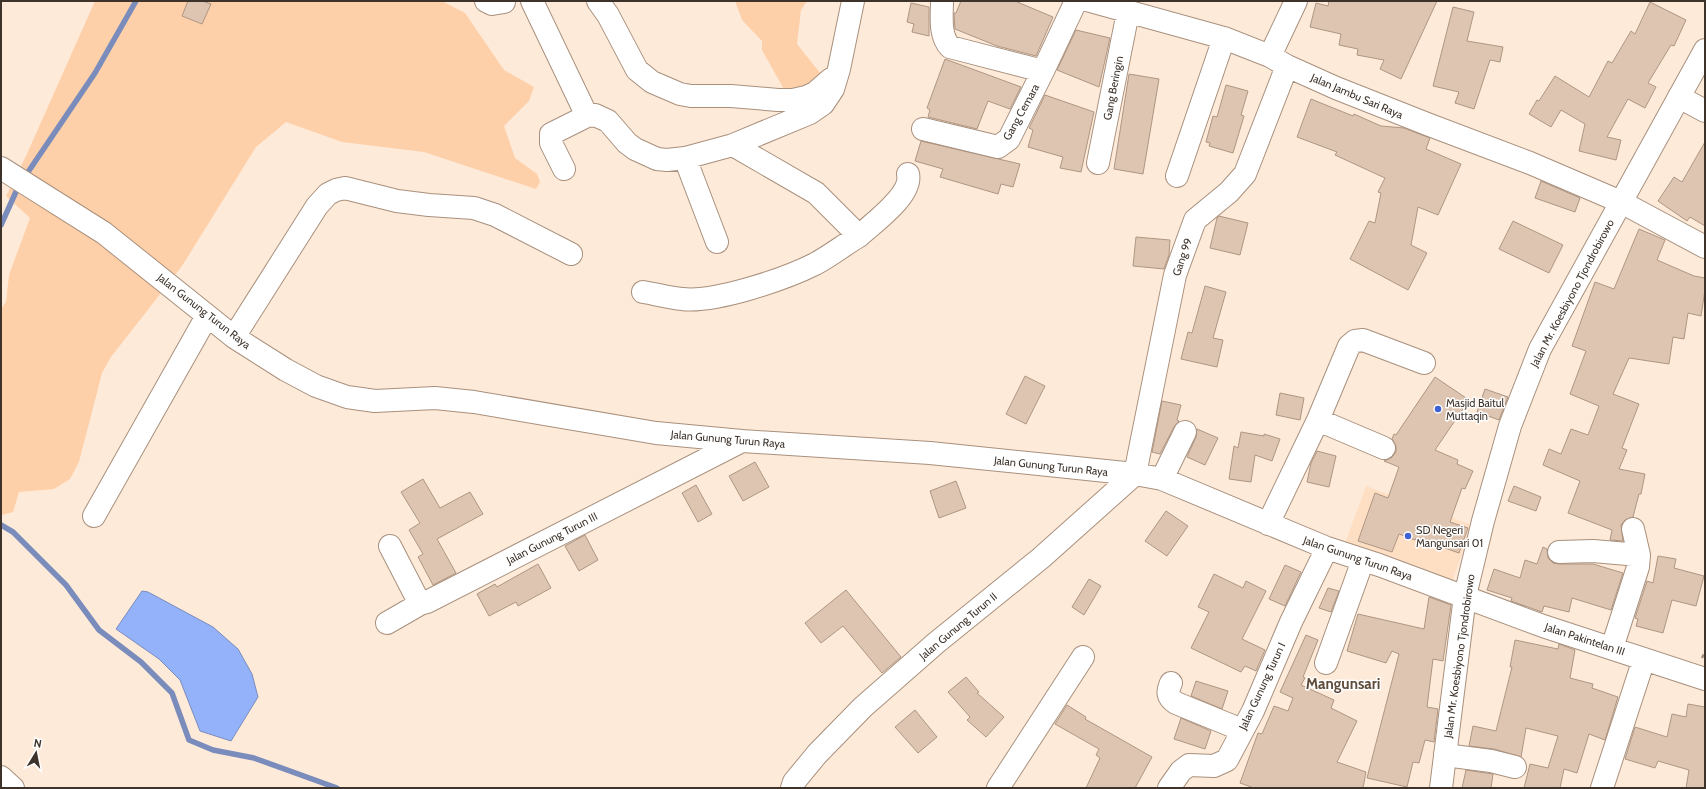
<svg xmlns="http://www.w3.org/2000/svg" width="1706" height="789" font-family="Cabin,sans-serif">
  <style>
    .built { fill: #ffdfc4 }
    .green { fill: #fed0a9 }
    .water { fill: #94b2fa; stroke: #7a8cbc }
    .lines { fill: none; stroke-linecap: round; stroke-linejoin: round }
    .stream { stroke: #7a8cbc; stroke-width: 5.5 }
    .building { fill: #dec5b1; stroke: #ae9683 }
    .minor-casing { stroke: #a8907d; stroke-width: 24 }
    .major-casing { stroke: #a8907d; stroke-width: 24 }
    .path { stroke: #a29386; stroke-width: 2.5; stroke-dasharray: 4 2; stroke-linecap: butt }
    .minor { stroke: #fff; stroke-width: 22 }
    .major { stroke: #fff; stroke-width: 22 }
    .poi-dot { fill: #3e61d3; stroke: #fff; stroke-width: 1.5 }
    .labels { text-anchor: middle; stroke-width: 3; stroke-linejoin: round; paint-order: stroke }
    .street-label { font-size: 11px; fill: #3d332b; stroke: #fff }
    .poi-label { font-size: 11px; fill: #3d332b; stroke: #fff; text-anchor: start }
    .district-label { font-size: 15px; font-weight: bold; fill: #5f4b39; stroke: #fff }
  </style>
  <rect width="100%" height="100%" fill="#feead9"/>
  <path class="built" d="M 1366,486 L 1472,525 L 1451,585 L 1344,546 Z"/>
  <path class="green" d="M 95,1 L 442,1 L 465,13 L 504,70 L 534,87 L 529,101 L 504,126 L 515,158 L 537,174 L 540,182 L 536,189 L 424,152 L 342,142 L 286,122 L 256,147 L 182,266 L 111,357 L 102,373 L 79,462 L 70,479 L 54,489 L 19,492 L 13,512 L 1,515 L 1,309 L 6,302 L 9,275 L 30,218 L 6,196 L 26,156 Z
    M 735,1 L 807,1 L 801,10 L 797,44 L 829,84 L 790,100 L 762,50 L 762,41 L 742,20 Z"/>
  <path class="water" d="M 142,591 L 148,592 L 213,627 L 238,649 L 252,674 L 258,697 L 231,741 L 200,731 L 180,680 L 159,659 L 116,629 Z"/>
  <g class="lines">
    <path class="stream" d="M 24,178 L 95,73 L 136,1
      M 1,225 L 19,185
      M 1,525 L 13,532 L 66,585 L 99,630 L 141,662 L 172,693 L 189,740 L 213,750 L 254,758 L 337,788"/>
  </g>
  <path class="building" d="M 188,1 L 202,1 L 211,4 L 202,24 L 182,16 Z
    M 961,1 L 1015,1 L 1053,17 L 1036,56 L 997,46 L 955,29 L 954,13 L 956,13 Z
    M 1329,1 L 1437,1 L 1401,79 L 1380,69 L 1384,60 L 1357,55 L 1358,49 L 1339,45 L 1341,34 L 1310,27 L 1316,3 L 1328,6 Z
    M 1650,2 L 1686,20 L 1674,46 L 1671,45 L 1648,83 L 1656,87 L 1645,108 L 1628,99 L 1607,137 L 1621,140 L 1616,160 L 1579,151 L 1585,124 L 1561,110 L 1551,127 L 1529,114 L 1537,100 L 1539,101 L 1555,76 L 1589,97 L 1608,61 L 1612,63 L 1631,31 L 1635,34 Z
    M 911,3 L 929,7 L 929,36 L 912,32 L 914,24 L 907,22 Z
    M 1453,7 L 1474,12 L 1467,41 L 1503,47 L 1500,62 L 1490,60 L 1474,109 L 1455,103 L 1459,92 L 1433,86 Z
    M 1076,30 L 1110,38 L 1099,87 L 1057,70 Z
    M 945,59 L 1021,87 L 1010,109 L 988,101 L 977,129 L 928,117 L 930,110 L 927,108 Z
    M 1129,74 L 1159,79 L 1143,174 L 1114,169 Z
    M 1226,85 L 1248,91 L 1241,115 L 1244,116 L 1233,153 L 1209,146 L 1210,143 L 1206,142 L 1213,116 L 1217,117 Z
    M 1045,95 L 1094,112 L 1081,172 L 1060,168 L 1063,157 L 1028,147 L 1033,130 L 1029,128 L 1030,126 Z
    M 1311,99 L 1353,116 L 1354,114 L 1381,126 L 1404,128 L 1430,138 L 1426,149 L 1461,164 L 1438,215 L 1418,207 L 1411,245 L 1427,253 L 1408,290 L 1350,259 L 1369,221 L 1375,223 L 1381,193 L 1378,192 L 1385,178 L 1335,155 L 1337,152 L 1297,137 Z
    M 921,141 L 1020,164 L 1013,187 L 1001,184 L 998,194 L 940,177 L 943,169 L 915,161 Z
    M 1705,142 L 1705,226 L 1690,217 L 1687,221 L 1658,201 L 1674,177 L 1682,182 Z
    M 1541,181 L 1580,198 L 1575,212 L 1535,198 Z
    M 1219,216 L 1248,223 L 1240,255 L 1210,248 L 1217,218 Z
    M 1513,221 L 1563,245 L 1549,273 L 1499,249 Z
    M 1639,229 L 1665,240 L 1657,260 L 1694,276 L 1705,278 L 1705,290 L 1701,316 L 1688,313 L 1684,339 L 1673,337 L 1669,364 L 1629,358 L 1613,394 L 1639,404 L 1622,448 L 1627,450 L 1619,469 L 1645,474 L 1641,494 L 1639,494 L 1633,517 L 1625,520 L 1621,525 L 1623,541 L 1610,540 L 1612,530 L 1568,513 L 1580,481 L 1543,465 L 1549,449 L 1561,454 L 1571,429 L 1588,435 L 1599,406 L 1570,394 L 1586,351 L 1572,346 L 1595,282 L 1614,289 Z
    M 1136,237 L 1170,240 L 1169,255 L 1164,269 L 1133,266 Z
    M 1205,286 L 1226,292 L 1213,338 L 1223,340 L 1217,367 L 1181,359 L 1188,332 L 1192,333 Z
    M 1025,376 L 1045,386 L 1026,424 L 1006,414 Z
    M 1435,377 L 1469,400 L 1435,450 L 1458,460 L 1457,464 L 1473,471 L 1465,489 L 1462,488 L 1450,522 L 1468,528 L 1459,553 L 1416,538 L 1415,540 L 1399,534 L 1392,552 L 1358,541 L 1375,493 L 1388,498 L 1399,467 L 1384,461 L 1391,458 L 1396,452 L 1396,446 L 1392,439 L 1394,434 L 1396,435 Z
    M 1485,389 L 1508,397 L 1499,420 L 1477,412 Z
    M 1280,393 L 1304,398 L 1300,420 L 1276,415 Z
    M 1162,401 L 1181,405 L 1177,420 L 1179,421 L 1174,427 L 1160,454 L 1152,452 Z
    M 1197,429 L 1218,438 L 1205,465 L 1187,457 L 1196,437 Z
    M 1241,432 L 1264,436 L 1264,434 L 1280,439 L 1272,461 L 1255,455 L 1251,482 L 1229,479 L 1234,446 L 1238,448 Z
    M 1317,451 L 1336,456 L 1329,487 L 1307,482 L 1311,463 Z
    M 755,462 L 769,487 L 743,501 L 729,476 Z
    M 423,479 L 440,508 L 470,492 L 483,514 L 437,539 L 456,573 L 433,585 L 418,557 L 423,554 L 409,530 L 420,523 L 401,492 Z
    M 956,481 L 966,508 L 939,518 L 930,491 Z
    M 696,485 L 712,514 L 698,522 L 682,493 Z
    M 1514,486 L 1541,497 L 1536,511 L 1508,501 Z
    M 1166,511 L 1188,526 L 1167,556 L 1145,541 Z
    M 585,535 L 598,560 L 579,571 L 565,546 Z
    M 1543,547 L 1547,549 L 1548,558 L 1553,563 L 1559,564 L 1593,564 L 1623,573 L 1611,610 L 1572,598 L 1569,612 L 1544,606 L 1542,612 L 1511,601 L 1512,598 L 1487,590 L 1494,569 L 1520,578 L 1525,560 L 1537,564 Z
    M 1658,556 L 1676,559 L 1674,568 L 1704,576 L 1696,606 L 1672,600 L 1663,633 L 1636,626 L 1638,619 L 1635,618 L 1647,581 L 1653,583 Z
    M 538,564 L 551,588 L 518,606 L 516,602 L 489,616 L 477,594 L 495,584 L 497,587 Z
    M 1285,565 L 1301,572 L 1285,606 L 1269,599 Z
    M 1214,574 L 1243,588 L 1246,581 L 1266,591 L 1242,639 L 1265,650 L 1256,671 L 1245,666 L 1241,672 L 1191,648 L 1209,612 L 1198,607 Z
    M 1089,579 L 1101,586 L 1084,615 L 1072,607 Z
    M 1328,588 L 1339,591 L 1331,612 L 1319,608 Z
    M 846,590 L 901,657 L 882,673 L 843,626 L 821,643 L 805,623 Z
    M 1429,597 L 1451,605 L 1443,661 L 1433,659 L 1427,707 L 1438,709 L 1434,742 L 1425,740 L 1419,763 L 1413,762 L 1407,787 L 1367,778 L 1399,654 L 1392,651 L 1386,663 L 1347,651 L 1358,614 L 1424,629 Z
    M 1306,635 L 1318,640 L 1303,677 L 1305,678 L 1301,685 L 1334,700 L 1331,708 L 1357,721 L 1337,762 L 1366,772 L 1363,788 L 1254,788 L 1240,783 L 1258,733 L 1262,734 L 1274,706 L 1288,711 L 1293,698 L 1280,692 Z
    M 1515,640 L 1558,649 L 1559,644 L 1575,650 L 1570,678 L 1593,684 L 1592,688 L 1618,697 L 1605,740 L 1589,734 L 1577,773 L 1564,769 L 1560,788 L 1524,788 L 1530,764 L 1548,768 L 1558,736 L 1526,728 L 1521,757 L 1494,749 L 1469,746 L 1473,726 L 1496,731 L 1512,667 L 1510,667 Z
    M 966,677 L 979,692 L 977,693 L 1004,717 L 986,737 L 967,720 L 970,717 L 948,692 Z
    M 1196,681 L 1228,691 L 1222,709 L 1191,696 Z
    M 1688,704 L 1705,707 L 1705,788 L 1686,788 L 1689,770 L 1658,761 L 1655,768 L 1625,759 L 1635,727 L 1667,737 L 1672,714 L 1686,717 Z
    M 1067,705 L 1086,717 L 1085,719 L 1152,757 L 1135,788 L 1086,788 L 1100,758 L 1096,755 L 1099,749 L 1055,724 Z
    M 915,710 L 937,737 L 918,753 L 895,727 Z
    M 1181,718 L 1211,731 L 1205,749 L 1174,739 Z
    M 1466,770 L 1493,774 L 1491,788 L 1462,788 Z"/>
  <g class="lines">
    <g class="minor-casing">
      <path id="minor" d="M 486,1 L 492,4 L 504,2
        M 532,1 L 587,116
        M 598,1 L 608,15 L 637,70 L 652,82 L 680,94 L 691,96 L 731,96 L 778,100 L 793,100 L 806,97 L 815,93 L 831,79
        M 942,1 C 942,16 939,35 950,47 L 1043,71
        M 1090,1 L 1224,38 L 1270,56 L 1287,66 L 1336,88 L 1427,124 L 1530,163 L 1621,202 L 1705,247
        M 1270,56 L 1296,1
        M 1679,97 L 1705,111
        M 923,129 L 998,147 L 1009,139 L 1043,71 L 1076,1
        M 685,158 L 717,242
        M 1098,163 L 1128,12
        M 1,168 L 104,233 L 234,337 L 286,370 L 316,386 L 347,397 L 375,401 L 435,398 L 474,402 L 656,433 L 742,441 L 930,453 L 1135,474 L 1162,479 L 1327,548 L 1379,565 L 1543,626 L 1705,679
        M 564,169 L 551,143 L 551,134 L 587,116 L 595,115 L 608,121 L 627,143 L 635,149 L 657,159 L 667,160 L 685,158 L 733,145 L 810,113 L 823,104 L 833,89 L 839,69 L 853,1
        M 1177,176 L 1224,38
        M 859,236 C 873,223 913,195 908,174
        M 643,292 C 656,294 669,298 682,299 C 715,303 785,279 815,264 C 830,256 844,245 859,236 L 816,193 L 733,145
        M 234,337 L 317,206 L 328,194 L 336,190 L 345,188 L 397,201 L 429,205 L 474,208 L 495,215 L 571,254
        M 1318,420 L 1384,448
        M 1162,479 L 1185,432
        M 94,516 L 207,316
        M 1268,524 L 1318,420 L 1349,346 L 1355,341 L 1363,340 L 1424,363
        M 390,546 L 420,604 L 427,602 L 742,441
        M 1559,552 L 1593,551 L 1639,555
        M 387,623 L 420,604
        M 1612,648 L 1638,567 L 1639,555 L 1633,529
        M 1326,663 L 1363,560
        M 1171,683 C 1167,692 1167,697 1176,703 L 1242,730
        M 1445,755 L 1491,761 L 1515,767
        M 1,777 L 13,788
        M 792,788 L 794,782 L 817,754 L 863,707 L 936,643 L 1041,558 L 1135,474 L 1175,275 L 1195,220 L 1229,192 L 1245,174 L 1287,66
        M 998,788 L 1083,657
        M 1169,788 L 1181,771 L 1189,765 L 1214,766 L 1227,760 L 1253,711 L 1291,622 L 1327,548
        M 1602,788 L 1644,659"/>
    </g>
    <g class="major-casing">
      <path id="major" d="M 1441,788 L 1465,596 L 1483,521 L 1510,426 L 1540,349 L 1705,50"/>
    </g>
    <path class="path" d="M 1702,658 L 1705,652"/>
    <use href="#minor" class="minor"/>
    <use href="#major" class="major"/>
  </g>
  <g class="poi-dot">
    <circle cx="1438" cy="409" r="4"/>
    <circle cx="1408" cy="536" r="4"/>
  </g>
  <g class="labels">
    <g class="street-label">
      <text transform="translate(1113 88) rotate(-79)" y="4">Gang Beringin</text>
      <text transform="translate(1357 96) rotate(23)" y="4">Jalan Jambu Sari Raya</text>
      <text transform="translate(1021 112) rotate(-61)" y="4">Gang Cemara</text>
      <text transform="translate(1182 257) rotate(-71)" y="4">Gang 99</text>
      <text transform="translate(1572 293) rotate(-62)" y="4">Jalan Mr. Koesbiyono Tjondrobirowo</text>
      <text transform="translate(204 311) rotate(38)" y="4">Jalan Gunung Turun Raya</text>
      <text transform="translate(728 439) rotate(5)" y="4">Jalan Gunung Turun Raya</text>
      <text transform="translate(1051 466) rotate(6)" y="4">Jalan Gunung Turun Raya</text>
      <text transform="translate(552 538) rotate(-27)" y="4">Jalan Gunung Turun III</text>
      <text transform="translate(1358 558) rotate(19)" y="4">Jalan Gunung Turun Raya</text>
      <text transform="translate(958 626) rotate(-40)" y="4">Jalan Gunung Turun II</text>
      <text transform="translate(1585 639) rotate(18)" y="4">Jalan Pakintelan III</text>
      <text transform="translate(1459 656) rotate(-82)" y="4">Jalan Mr. Koesbiyono Tjondrobirowo</text>
      <text transform="translate(1262 686) rotate(-65)" y="4">Jalan Gunung Turun I</text>
    </g>
    <g class="poi-label">
      <text x="1446" y="407">Masjid Baitul<tspan x="1446" dy="13">Muttaqin</tspan></text>
      <text x="1416" y="534">SD Negeri<tspan x="1416" dy="13">Mangunsari 01</tspan></text>
    </g>
    <g class="district-label">
      <text x="1343" y="689">Mangunsari</text>
    </g>
  </g>
  <rect width="1706" height="789" fill="none" stroke="#3d332b" stroke-width="4"/>
  <g transform="translate(36 753) rotate(10)" stroke="#ffffff" stroke-width="3" paint-order="stroke">
  <path d="M0-3L7 15L0 10L-7 15Z" fill="#3d332b"/>
  <text y="-6" font-size="11" font-weight="bold" text-anchor="middle" fill="#3d332b">N</text>
  </g>
</svg>
